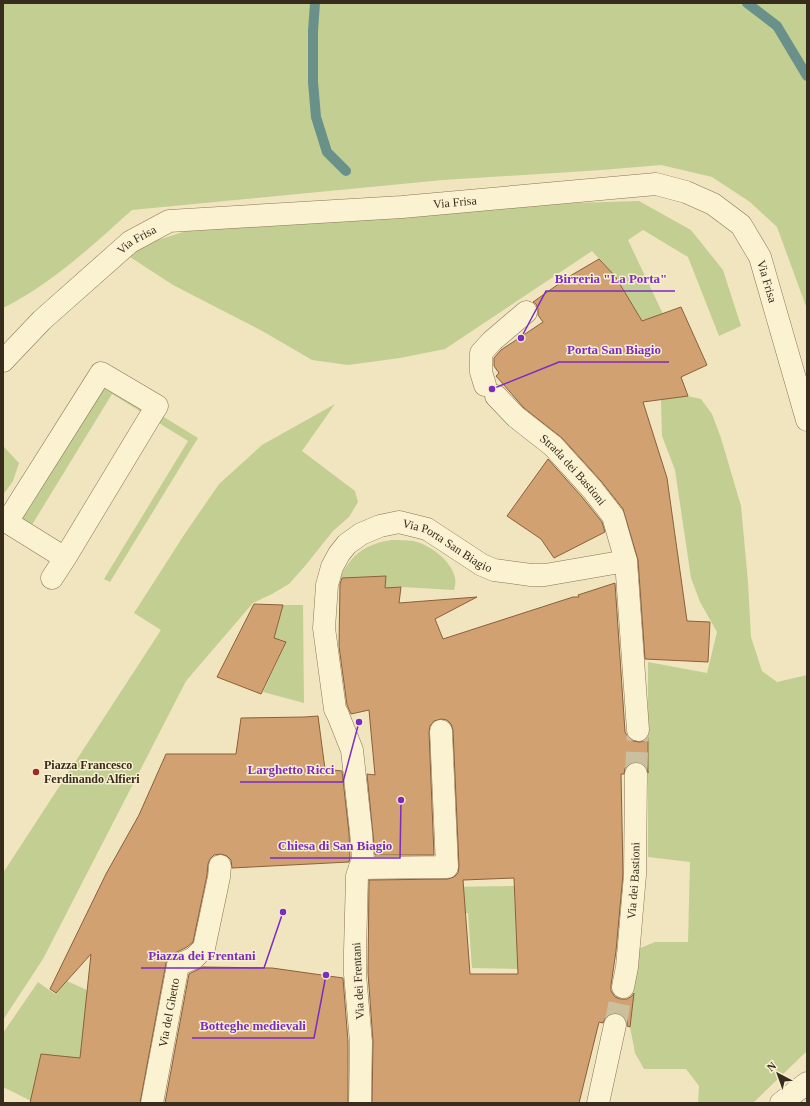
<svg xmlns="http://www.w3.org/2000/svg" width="810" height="1106" font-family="Georgia,serif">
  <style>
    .green { fill: #c3cf92 }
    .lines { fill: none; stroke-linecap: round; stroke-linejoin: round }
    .stream { stroke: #699089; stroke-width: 10 }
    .building { fill: #d1a172; stroke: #8a603b; fill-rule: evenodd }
    .minor-tunnel { stroke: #cbc09e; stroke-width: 22; stroke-dasharray: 22 11; stroke-linecap: butt }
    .minor-casing { stroke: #8a7556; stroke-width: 23 }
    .minor { stroke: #fbf2d2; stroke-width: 22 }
    .poi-dot { fill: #9c2b23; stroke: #f7efcf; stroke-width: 1.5 }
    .labels { text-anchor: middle; stroke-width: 3; stroke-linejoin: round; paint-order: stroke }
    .street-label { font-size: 12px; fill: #382c1c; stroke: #f7efcf }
    .poi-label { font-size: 12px; font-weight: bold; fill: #382c1c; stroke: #f7efcf; text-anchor: start }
    .leader { fill: none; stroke: #7b2cbf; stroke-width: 1.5 }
    .callout-dot { fill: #7b2cbf; stroke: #f7efcf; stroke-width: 1.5 }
    .callout-label { font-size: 13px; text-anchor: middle; font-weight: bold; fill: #7b2cbf; stroke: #f7efcf; stroke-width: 3; stroke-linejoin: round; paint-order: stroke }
  </style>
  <rect width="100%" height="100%" fill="#f0e5bf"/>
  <path class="green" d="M 3,3 L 807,3 L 807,309 L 777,227 L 750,202 L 712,177 L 661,165 L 602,170 L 443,180 L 132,210 C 92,246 51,284 3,308 Z
    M 639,201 L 691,230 L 723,270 L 741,326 L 719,336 L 688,257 L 643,230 L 628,240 L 663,314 L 642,321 L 615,276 L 592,251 L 445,349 L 400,358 L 348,365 L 312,360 L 264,332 L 173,285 L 127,255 L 155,241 L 189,230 L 573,203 Z
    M 102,379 L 198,438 L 110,582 L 104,579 L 188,441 L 112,394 L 27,533 L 13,524 Z
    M 678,394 L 701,399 L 712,414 L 721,438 L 741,506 L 748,582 L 751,637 L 762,671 L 777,682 L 807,675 L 807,1051 L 753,1103 L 698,1103 L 699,1086 L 686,1069 L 644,1069 L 635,1053 L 630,1027 L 638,949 L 655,942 L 688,942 L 690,862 L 648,857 L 648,662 L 707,673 L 717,632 L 700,602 L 691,578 L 675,470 L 662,436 L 661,400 Z
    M 335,404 L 302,451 L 355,491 L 358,502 L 349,517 L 333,531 L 305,566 L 289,584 L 272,594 L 253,603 L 186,681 L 43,959 L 3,1020 L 3,873 L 161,630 L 134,613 L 184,535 L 219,484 L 262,445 Z
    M 4,447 L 19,463 L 13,481 L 3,495 L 3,448 Z
    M 391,540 C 398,540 406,540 413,541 C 429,544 452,561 455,578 C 456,582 455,586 454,590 L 401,587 L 385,588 L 386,576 L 339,578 C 353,554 363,545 391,540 Z
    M 283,605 L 303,605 L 304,703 L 263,692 L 286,643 L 274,638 Z
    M 514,886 L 518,969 L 472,968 L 468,913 L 451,914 L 447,887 Z
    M 67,981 L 89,991 L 80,1058 L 41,1054 L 31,1101 L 3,1087 L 3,1033 L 38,982 L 55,994 Z"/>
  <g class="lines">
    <path class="stream" d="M 315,3 L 313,31 L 313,82 L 316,117 L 327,152 L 346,171
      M 747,3 L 777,26 L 807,76"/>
  </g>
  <path class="building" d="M 599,259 L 615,276 L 642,321 L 681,307 L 707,365 L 681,377 L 688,396 L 643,402 L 667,478 L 687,621 L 710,622 L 708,662 L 645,659 L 638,560 L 623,509 L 601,481 L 562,438 L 524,408 L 496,376 L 499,373 L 494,366 L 494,358 L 501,350 L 543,322 L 538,315 L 538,309 L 536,304 L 533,302 L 570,276 Z
    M 548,459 L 582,497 L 602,522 L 605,532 L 554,558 L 541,539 L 507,516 Z
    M 386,576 L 385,588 L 401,587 L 399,603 L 477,597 L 435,619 L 443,639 L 573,597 L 579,597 L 578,595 L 615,583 L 625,732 L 628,737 L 633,741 L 639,742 L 645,741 L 648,737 L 648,773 L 647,768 L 643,763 L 636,762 L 630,763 L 625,768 L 624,774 L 621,774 L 623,874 L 616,951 L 611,985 L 611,991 L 615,997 L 620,999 L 627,999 L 632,996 L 634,993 L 630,1027 L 627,1026 L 627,1021 L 624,1016 L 617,1013 L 611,1013 L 606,1017 L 603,1023 L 599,1022 L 579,1103 L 372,1103 L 373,1041 L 368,973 L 369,880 L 448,879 L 454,877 L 458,873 L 459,866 L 453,730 L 451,724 L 447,720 L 441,719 L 434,721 L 430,726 L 429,732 L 434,855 L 375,855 L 367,774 L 375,775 L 369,710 L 351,714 L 347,705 L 339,646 L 340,584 L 342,578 ZM 514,878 L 518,974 L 470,974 L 463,880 Z
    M 254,604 L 283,605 L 274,638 L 286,642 L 261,694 L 217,677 Z
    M 318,716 L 325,769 L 342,771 L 349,833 L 350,857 L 349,862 L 232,868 L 231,860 L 227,856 L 221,854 L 214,855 L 210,859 L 208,864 L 207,875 L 193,942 L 187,947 L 173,954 L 168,957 L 166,963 L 140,1103 L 30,1103 L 41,1054 L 80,1058 L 91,954 L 56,993 L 50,989 L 106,874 L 139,815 L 166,754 L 236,754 L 241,718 L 305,717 Z
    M 203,967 L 272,968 L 343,978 L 348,1042 L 348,1103 L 165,1103 L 189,974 Z"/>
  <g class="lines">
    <path class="minor-tunnel" d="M 636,774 L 638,730
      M 615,1025 L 623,987"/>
    <g class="minor-casing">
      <g id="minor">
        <path id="s1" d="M 3,361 L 42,320 L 130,242 L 169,221 L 402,207 L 656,184 L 686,192 L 713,204 L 741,225 L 760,257 L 807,420"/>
        <path d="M 485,385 L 481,372 L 481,353 L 492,341 L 526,312"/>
        <path id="s2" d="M 496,396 L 516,417 L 553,446 L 592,489 L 613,516 L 626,561 L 638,730"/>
        <path d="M 52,578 L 65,558 L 150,417 L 157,406 L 101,373 L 7,522 L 65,558"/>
        <path d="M 360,868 L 447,867 L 441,731"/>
        <path id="s3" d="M 623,987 L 627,967 L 635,875 L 636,774"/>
        <path id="s4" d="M 152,1103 L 178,965 L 194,958 L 204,948 L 219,877 L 220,866"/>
        <path id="s5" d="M 360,1103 L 361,1042 L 355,974 L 355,951 L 357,876 L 363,859 L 361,832 L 352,750 L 338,715 L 335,709 L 324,628 L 327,585 L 332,567 L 339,554 L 347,544 L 361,534 L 380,526 L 399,522 L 427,529 L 482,565 L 494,570 L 531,575 L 545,575 L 626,561"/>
        <path d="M 598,1103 L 615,1025"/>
        <path d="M 781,1103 L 807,1083"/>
      </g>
    </g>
    <use href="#minor" class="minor"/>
  </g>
  <circle class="poi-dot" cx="36" cy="772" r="4"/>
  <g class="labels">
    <g class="street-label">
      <text dy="4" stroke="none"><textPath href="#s1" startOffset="505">Via Frisa</textPath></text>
      <text dy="4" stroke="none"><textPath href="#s1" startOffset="181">Via Frisa</textPath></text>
      <text dy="4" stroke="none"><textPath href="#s1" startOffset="865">Via Frisa</textPath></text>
      <text dy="4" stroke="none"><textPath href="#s2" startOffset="107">Strada dei Bastioni</textPath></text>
      <text dy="4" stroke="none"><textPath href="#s5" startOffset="682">Via Porta San Biagio</textPath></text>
      <text dy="4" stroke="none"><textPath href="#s3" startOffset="107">Via dei Bastioni</textPath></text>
      <text transform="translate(358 981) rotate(-93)" y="4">Via dei Frentani</text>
      <text dy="4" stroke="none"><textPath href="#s4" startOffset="92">Via del Ghetto</textPath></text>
    </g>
    <g class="poi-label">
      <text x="44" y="769">Piazza Francesco<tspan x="44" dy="14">Ferdinando Alfieri</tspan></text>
    </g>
  </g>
  <path class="leader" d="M521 338L546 291H675M492 389L559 362H669M359 722L343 782H240M401 800L400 858H270M283 912L264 968H141M326 975L314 1038H192"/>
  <g class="callout-dot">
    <circle cx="521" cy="338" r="4"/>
    <circle cx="492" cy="389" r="4"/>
    <circle cx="359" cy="722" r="4"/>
    <circle cx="401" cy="800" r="4"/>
    <circle cx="283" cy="912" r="4"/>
    <circle cx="326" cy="975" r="4"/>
  </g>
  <g class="callout-label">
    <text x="611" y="283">Birreria "La Porta"</text>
    <text x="614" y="354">Porta San Biagio</text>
    <text x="291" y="774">Larghetto Ricci</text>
    <text x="335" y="850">Chiesa di San Biagio</text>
    <text x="202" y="960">Piazza dei Frentani</text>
    <text x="253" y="1030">Botteghe medievali</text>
  </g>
  <rect width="810" height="1106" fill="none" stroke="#382c1c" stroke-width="8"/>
  <g transform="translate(778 1074) rotate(319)" stroke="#f7efcf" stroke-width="3" paint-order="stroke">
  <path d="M0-3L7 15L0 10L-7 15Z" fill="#382c1c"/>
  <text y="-6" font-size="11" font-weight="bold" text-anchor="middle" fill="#382c1c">N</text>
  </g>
</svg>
